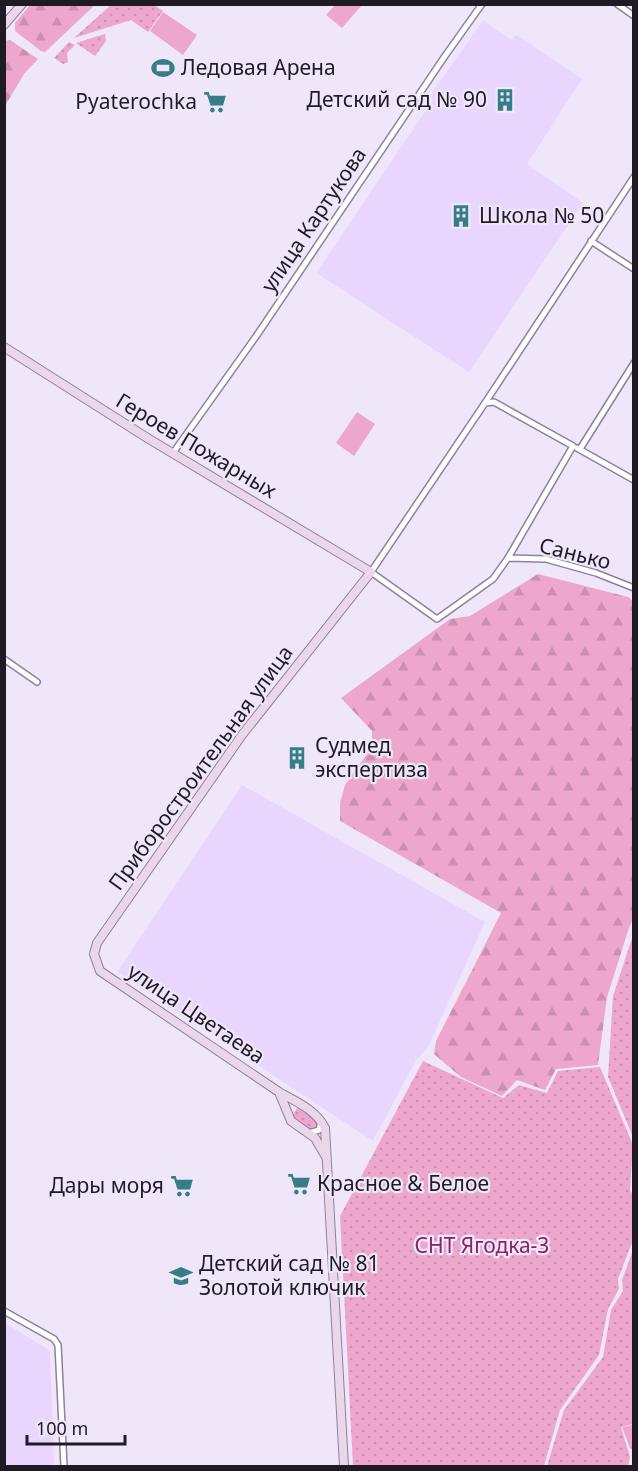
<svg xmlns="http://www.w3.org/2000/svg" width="638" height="1471" font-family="'Noto Sans',sans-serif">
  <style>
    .built { fill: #e9d6ff }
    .grass { fill: url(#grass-dots) }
    .forest { fill: url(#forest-firs) }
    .pitch { fill: #eda7cd }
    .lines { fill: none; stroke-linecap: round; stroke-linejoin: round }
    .street-casing { stroke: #8f809f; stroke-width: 8 }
    .secondary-casing { stroke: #8f809f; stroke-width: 10 }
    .street { stroke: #fff; stroke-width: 5 }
    .secondary { stroke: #ead8ea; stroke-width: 8 }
    .labels { text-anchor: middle; stroke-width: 4.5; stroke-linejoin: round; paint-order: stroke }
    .poi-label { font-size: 21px; fill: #1f1a26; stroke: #efe6fa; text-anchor: start }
    .street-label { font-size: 21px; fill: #1f1a26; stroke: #efe6fa }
    .park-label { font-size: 21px; fill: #892165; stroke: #efe6fa }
  </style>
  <defs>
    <pattern id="grass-dots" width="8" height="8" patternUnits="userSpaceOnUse" patternTransform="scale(1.5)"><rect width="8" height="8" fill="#eda7cd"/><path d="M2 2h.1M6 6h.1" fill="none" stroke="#cb8fb0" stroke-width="1.8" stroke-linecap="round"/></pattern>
    <pattern id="forest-firs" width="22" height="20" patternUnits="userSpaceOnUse" patternTransform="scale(1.5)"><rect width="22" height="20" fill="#eda7cd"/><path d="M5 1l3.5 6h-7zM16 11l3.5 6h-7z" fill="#cb8fb0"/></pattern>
  </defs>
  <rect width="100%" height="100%" fill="#efe6fa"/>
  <path class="built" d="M 483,20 L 511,40 L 516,35 L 582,79 L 527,164 L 583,203 L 469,372 L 316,273 L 433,100 L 430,96 Z
    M 242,785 L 485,922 L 428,1047 L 416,1060 L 373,1141 L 117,972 Z
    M 5,1323 L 50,1351 L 54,1466 L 5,1466 Z"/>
  <path class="grass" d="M 111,5 L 154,5 L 163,11 L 148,32 L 131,20 L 74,38 Z
    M 105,34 L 106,41 L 95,56 L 76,43 Z
    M 69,42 L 75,45 L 67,53 L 68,62 L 63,64 L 54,58 Z
    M 633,935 L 633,1137 L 608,1077 L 613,996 Z
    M 423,1061 L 503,1098 L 519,1085 L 547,1093 L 558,1071 L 600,1067 L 633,1145 L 630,1190 L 633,1195 L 633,1240 L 618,1279 L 619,1289 L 608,1309 L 599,1355 L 560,1410 L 544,1466 L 353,1466 L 340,1216 Z
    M 297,1108 L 303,1109 L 317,1121 L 318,1124 L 314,1130 L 309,1130 L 295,1120 L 293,1115 Z
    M 633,1250 L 633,1424 L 621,1427 L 630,1457 L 628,1466 L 547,1466 L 564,1410 L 603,1357 L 611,1310 L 623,1291 L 622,1280 Z"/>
  <path class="forest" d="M 30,5 L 30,4 L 95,5 L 45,52 L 41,51 L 15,31 L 15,23 Z
    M 10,40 L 38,59 L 24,74 L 5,106 L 5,41 Z
    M 538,574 L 628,597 L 633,601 L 633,919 L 629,928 L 607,997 L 598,1065 L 556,1069 L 545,1090 L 517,1080 L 502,1096 L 461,1077 L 434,1054 L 436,1041 L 501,913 L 340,821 L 340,803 L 345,785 L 372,747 L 372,731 L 341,698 L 450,619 L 470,616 Z
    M 633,1425 L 634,1425 L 633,1450 L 630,1448 L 622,1427 Z"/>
  <path class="pitch" d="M 335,5 L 335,4 L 362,5 L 342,28 L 326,15 Z
    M 163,12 L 197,35 L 183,55 L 150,31 Z
    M 357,412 L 375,424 L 354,456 L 336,443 Z"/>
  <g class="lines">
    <g class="street-casing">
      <path id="street" d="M 617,4 L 634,16
        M 591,241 L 634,269
        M 485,403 L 494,402 L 573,446 L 508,558 L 493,579 L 437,619 L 371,572 L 485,403 L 634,177
        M 577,448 L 634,480
        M 580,449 L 634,363
        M 173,453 L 257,335 L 445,56 L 482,4
        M 508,558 L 546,559 L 596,573 L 634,588
        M 4,659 L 37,682
        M 309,1133 L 319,1130 L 321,1121
        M 4,1311 L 54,1339 L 58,1345 L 64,1466"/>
    </g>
    <g class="secondary-casing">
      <path id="secondary" d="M 4,25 L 22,4
        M 4,347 L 149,439 L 371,572 L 242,735 L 97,943 L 94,954 L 100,971 L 279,1092 C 297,1102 316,1110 325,1128 L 344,1466
        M 279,1092 L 291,1121 L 315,1138 L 326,1157"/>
    </g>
    <use href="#street" class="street"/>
    <use href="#secondary" class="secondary"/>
  </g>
  <defs>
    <g id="stadium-bare" transform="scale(1.8)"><path d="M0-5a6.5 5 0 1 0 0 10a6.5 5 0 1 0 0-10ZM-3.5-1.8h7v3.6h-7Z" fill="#367d87" stroke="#efe6fa" stroke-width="2.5" paint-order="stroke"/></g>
    <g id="building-bare" transform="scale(1.8)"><path d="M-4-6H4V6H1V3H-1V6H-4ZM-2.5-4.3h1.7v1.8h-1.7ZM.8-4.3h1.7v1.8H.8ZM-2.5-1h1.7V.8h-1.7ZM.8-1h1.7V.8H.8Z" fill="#367d87" stroke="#efe6fa" stroke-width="2.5" paint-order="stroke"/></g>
    <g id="supermarket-bare" transform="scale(1.8)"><path d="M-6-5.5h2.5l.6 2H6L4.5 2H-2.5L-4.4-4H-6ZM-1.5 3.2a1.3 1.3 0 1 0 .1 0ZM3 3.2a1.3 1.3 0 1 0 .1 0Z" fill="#367d87" stroke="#efe6fa" stroke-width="2.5" paint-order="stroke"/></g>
    <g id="school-bare" transform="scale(1.8)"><path d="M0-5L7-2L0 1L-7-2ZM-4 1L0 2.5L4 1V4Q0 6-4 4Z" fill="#367d87" stroke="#efe6fa" stroke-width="2.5" paint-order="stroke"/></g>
  </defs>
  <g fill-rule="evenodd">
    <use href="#stadium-bare" x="163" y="68"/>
    <use href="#building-bare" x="505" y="100"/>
    <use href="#supermarket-bare" x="215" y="102"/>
    <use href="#building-bare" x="461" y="216"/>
    <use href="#building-bare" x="297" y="758"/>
    <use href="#supermarket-bare" x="299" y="1184"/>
    <use href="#supermarket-bare" x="182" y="1186"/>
    <use href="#school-bare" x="181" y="1276"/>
  </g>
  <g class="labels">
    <g class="poi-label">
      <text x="181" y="75">Ледовая Арена</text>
      <text x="487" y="107" text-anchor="end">Детский сад № 90</text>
      <text x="197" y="109" text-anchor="end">Pyaterochka</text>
      <text x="479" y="223">Школа № 50</text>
      <text x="315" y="753">Судмед<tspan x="315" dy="24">экспертиза</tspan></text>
      <text x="317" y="1191">Красное &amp; Белое</text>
      <text x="164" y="1193" text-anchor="end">Дары моря</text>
      <text x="199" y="1271">Детский сад № 81<tspan x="199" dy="24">Золотой ключик</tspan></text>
    </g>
    <g class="street-label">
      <text transform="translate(314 220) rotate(-56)" y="7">улица Картукова</text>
      <text transform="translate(196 446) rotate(31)" y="7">Героев Пожарных</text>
      <text transform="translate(575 554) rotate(14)" y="7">Санько</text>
      <text transform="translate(201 768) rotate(-54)" y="7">Приборостроительная улица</text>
      <text transform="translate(196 1014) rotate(34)" y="7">улица Цветаева</text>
    </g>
    <g class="park-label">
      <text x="482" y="1253">СНТ Ягодка-3</text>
    </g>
  </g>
  <rect width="638" height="1471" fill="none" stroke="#1f1a26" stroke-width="12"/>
  <path d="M27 1435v9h98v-9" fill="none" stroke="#1f1a26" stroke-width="3"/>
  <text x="36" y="1435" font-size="18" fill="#1f1a26" stroke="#efe6fa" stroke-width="4.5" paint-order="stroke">100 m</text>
</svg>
